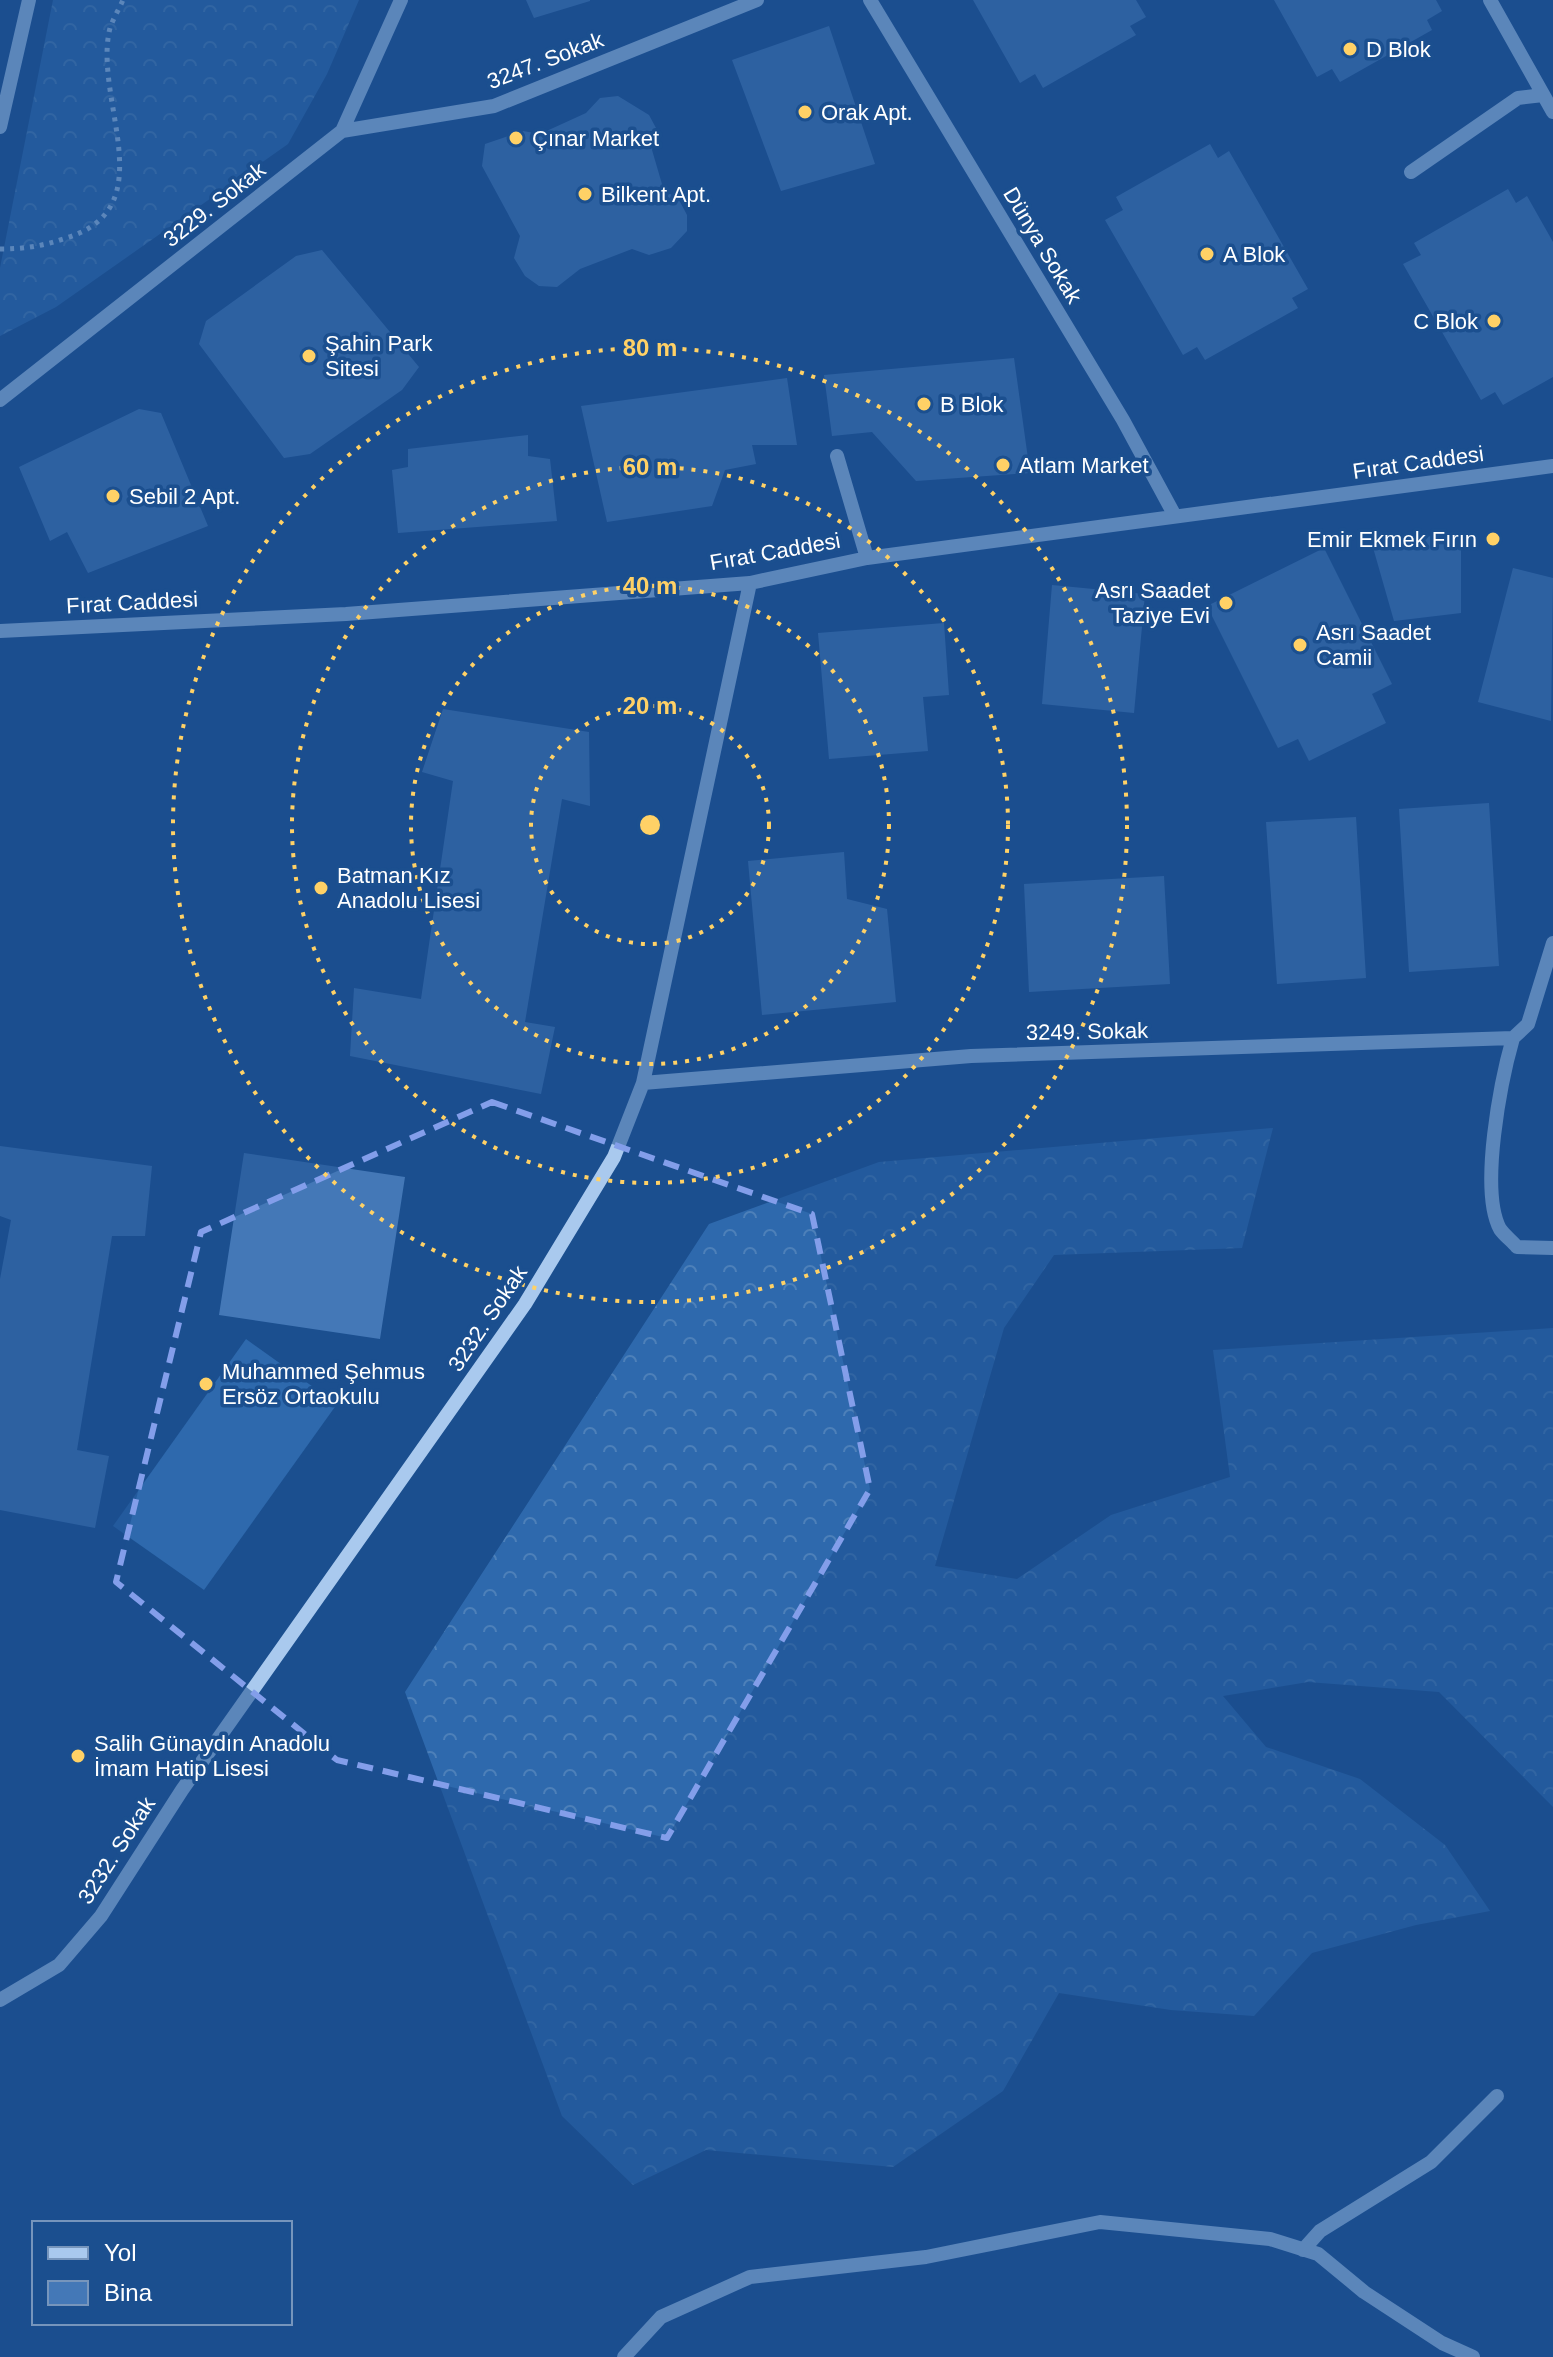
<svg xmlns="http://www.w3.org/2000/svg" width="1553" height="2357" font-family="Helvetica,sans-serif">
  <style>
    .forest { fill: url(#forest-crowns) }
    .garden { fill: #2e69ad }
    .building { fill: #4478b7 }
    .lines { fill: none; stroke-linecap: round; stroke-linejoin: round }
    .path { stroke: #a9c9ee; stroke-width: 5; stroke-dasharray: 4 6; stroke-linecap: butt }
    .minor { stroke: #a9c9ee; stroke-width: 14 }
    .marked { fill: none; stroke: #839eea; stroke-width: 6; stroke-dasharray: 16 10; stroke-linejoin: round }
    .ring { fill: none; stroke: #ffd166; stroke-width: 4; stroke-dasharray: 4 8 }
    .poi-dot { fill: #ffd166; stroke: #1b4f8f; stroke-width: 3 }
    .labels { text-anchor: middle; stroke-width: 7; stroke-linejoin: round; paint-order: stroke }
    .poi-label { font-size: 22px; fill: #fff; stroke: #1b4f8f; text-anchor: start }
    .street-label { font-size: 22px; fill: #fff; stroke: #1b4f8f }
    .centre { fill: #ffd166; stroke: #1b4f8f; stroke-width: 4 }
    .ring-label { font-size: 24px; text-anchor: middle; font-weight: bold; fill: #ffd166; stroke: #1b4f8f; stroke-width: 7; stroke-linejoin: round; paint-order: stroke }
  </style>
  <defs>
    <pattern id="forest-crowns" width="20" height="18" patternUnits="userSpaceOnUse" patternTransform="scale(2)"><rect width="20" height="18" fill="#2e69ad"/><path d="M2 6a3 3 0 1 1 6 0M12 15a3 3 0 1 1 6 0" fill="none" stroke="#4d80b9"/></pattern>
  </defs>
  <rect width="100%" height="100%" fill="#1b4f8f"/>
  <path class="forest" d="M 53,0 L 359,0 L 327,74 L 288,144 L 56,307 L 0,336 L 0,268 Z
    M 1273,1128 L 1242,1248 L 1054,1255 L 1004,1328 L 935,1566 L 1017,1579 L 1111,1515 L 1230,1477 L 1213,1350 L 1553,1328 L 1553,1807 L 1439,1692 L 1308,1682 L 1223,1696 L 1266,1747 L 1360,1779 L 1445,1845 L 1490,1911 L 1416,1925 L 1312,1953 L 1254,2016 L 1171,2010 L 1059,1993 L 1003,2091 L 893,2167 L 706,2150 L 633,2185 L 562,2116 L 405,1692 L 709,1224 L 879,1162 Z"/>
  <path class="garden" d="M 246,1339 L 337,1404 L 204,1590 L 113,1526 Z"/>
  <path class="building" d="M 526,0 L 590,0 L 590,1 L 534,18 Z
    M 973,0 L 1136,0 L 1146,17 L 1130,26 L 1136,35 L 1043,88 L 1035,74 L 1020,83 Z
    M 1274,0 L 1436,0 L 1442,11 L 1427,20 L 1432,30 L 1340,82 L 1332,69 L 1317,77 Z
    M 829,26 L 875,164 L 781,191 L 732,60 Z
    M 618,96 L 649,115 L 656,128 L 652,150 L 664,191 L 678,198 L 687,215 L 687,231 L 671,248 L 649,255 L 632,249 L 580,269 L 557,287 L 539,286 L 525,276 L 514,258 L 520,236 L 482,166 L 485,144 L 523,131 L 540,134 L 586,113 L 600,98 Z
    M 1210,144 L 1218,158 L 1229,151 L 1308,289 L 1292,298 L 1298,308 L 1205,360 L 1197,347 L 1183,355 L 1105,220 L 1123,210 L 1116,197 Z
    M 1508,189 L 1516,203 L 1527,196 L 1553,242 L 1553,377 L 1503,405 L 1495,392 L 1481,400 L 1403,264 L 1421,255 L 1414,243 Z
    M 322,250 L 419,367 L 402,390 L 310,454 L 284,458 L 199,344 L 206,321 L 296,256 Z
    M 1014,358 L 1030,473 L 916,481 L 872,432 L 832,436 L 824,375 Z
    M 787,378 L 797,445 L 752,445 L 756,464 L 725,470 L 712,506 L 607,522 L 581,406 Z
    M 139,409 L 161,413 L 208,526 L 88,573 L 67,532 L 50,541 L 19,467 Z
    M 528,435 L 528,456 L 550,459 L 557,521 L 398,533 L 392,470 L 408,467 L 408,449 Z
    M 1461,536 L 1461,613 L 1394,621 L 1370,537 Z
    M 1324,548 L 1392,684 L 1372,694 L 1386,723 L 1309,761 L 1298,739 L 1278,748 L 1207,606 Z
    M 1513,568 L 1553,578 L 1551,721 L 1478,702 Z
    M 1052,585 L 1145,594 L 1134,713 L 1042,704 Z
    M 944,623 L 949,695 L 923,697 L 928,751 L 829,759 L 818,633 Z
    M 443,709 L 589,732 L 590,806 L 562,799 L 525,1022 L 555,1027 L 541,1094 L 350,1056 L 354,988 L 421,999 L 453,781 L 422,772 Z
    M 1489,803 L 1499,966 L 1409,972 L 1399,809 Z
    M 1356,817 L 1366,978 L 1277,984 L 1266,822 Z
    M 844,852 L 847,899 L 887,909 L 896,1002 L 762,1015 L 748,861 Z
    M 1164,876 L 1170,984 L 1029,992 L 1024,884 Z
    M 0,1146 L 152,1166 L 145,1236 L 112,1236 L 77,1450 L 109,1456 L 95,1528 L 0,1510 L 0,1279 L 11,1220 L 0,1216 Z
    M 244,1153 L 405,1177 L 380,1339 L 219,1315 Z"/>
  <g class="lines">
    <path class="path" d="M 0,249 C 24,249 43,246 66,238 C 166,208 92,99 110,28 C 113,19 119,9 123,0"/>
    <path class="minor" d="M 870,0 L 1123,420 L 1175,516
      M 1490,0 L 1553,112
      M 0,127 L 29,0
      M 342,131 L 494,106 L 757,0
      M 1411,172 L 1518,98 L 1543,95
      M 0,400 L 342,131 L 401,0
      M 837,456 L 867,558
      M 0,631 L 346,614 L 750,583 L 867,558 L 1553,466
      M 1513,1038 C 1501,1080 1479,1190 1500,1229 C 1504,1235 1512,1241 1517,1247 L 1553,1248
      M 643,1083 L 971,1056 L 1513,1038 L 1528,1024 L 1553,943
      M 0,2000 L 59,1965 L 101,1916 L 182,1790 L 525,1304 L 614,1157 L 643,1083 L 750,583
      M 1303,2250 L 1320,2231 L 1431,2162 L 1497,2096
      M 624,2357 L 661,2317 L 750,2277 L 926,2257 L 1100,2222 L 1270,2239 L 1318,2254 L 1364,2292 L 1442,2343 L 1473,2357"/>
  </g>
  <path d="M0 0H1553V2357H0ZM 492,1102 L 812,1214 L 870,1489 L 667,1838 L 337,1760 L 116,1582 L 201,1232 Z" fill="#1b4f8f" fill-opacity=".55" fill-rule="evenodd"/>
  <path class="marked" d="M 492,1102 L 812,1214 L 870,1489 L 667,1838 L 337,1760 L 116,1582 L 201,1232 Z"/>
  <g class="ring">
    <circle cx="650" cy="825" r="119"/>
    <circle cx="650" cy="825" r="239"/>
    <circle cx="650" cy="825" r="358"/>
    <circle cx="650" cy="825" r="477"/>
  </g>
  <g class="poi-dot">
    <circle cx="1350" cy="49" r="8"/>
    <circle cx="805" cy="112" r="8"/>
    <circle cx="516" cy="138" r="8"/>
    <circle cx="585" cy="194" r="8"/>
    <circle cx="1207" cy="254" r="8"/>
    <circle cx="1494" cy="321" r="8"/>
    <circle cx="309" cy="356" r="8"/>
    <circle cx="924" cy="404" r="8"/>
    <circle cx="1003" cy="465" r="8"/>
    <circle cx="113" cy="496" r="8"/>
    <circle cx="1493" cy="539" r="8"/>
    <circle cx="1226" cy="603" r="8"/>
    <circle cx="1300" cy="645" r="8"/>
    <circle cx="321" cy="888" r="8"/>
    <circle cx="206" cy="1384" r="8"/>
    <circle cx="78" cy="1756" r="8"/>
  </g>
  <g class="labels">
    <g class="poi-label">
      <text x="1366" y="57">D Blok</text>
      <text x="821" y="120">Orak Apt.</text>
      <text x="532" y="146">Çınar Market</text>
      <text x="601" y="202">Bilkent Apt.</text>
      <text x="1223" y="262">A Blok</text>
      <text x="1478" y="329" text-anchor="end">C Blok</text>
      <text x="325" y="351">Şahin Park<tspan x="325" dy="25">Sitesi</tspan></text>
      <text x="940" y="412">B Blok</text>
      <text x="1019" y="473">Atlam Market</text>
      <text x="129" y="504">Sebil 2 Apt.</text>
      <text x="1477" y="547" text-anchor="end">Emir Ekmek Fırın</text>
      <text x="1210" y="598" text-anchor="end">Asrı Saadet<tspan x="1210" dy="25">Taziye Evi</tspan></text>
      <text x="1316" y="640">Asrı Saadet<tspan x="1316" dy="25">Camii</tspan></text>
      <text x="337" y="883">Batman Kız<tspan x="337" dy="25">Anadolu Lisesi</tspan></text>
      <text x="222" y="1379">Muhammed Şehmus<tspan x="222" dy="25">Ersöz Ortaokulu</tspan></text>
      <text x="94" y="1751">Salih Günaydın Anadolu<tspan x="94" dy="25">İmam Hatip Lisesi</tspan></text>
    </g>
    <g class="street-label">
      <text transform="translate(545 60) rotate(-21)" y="8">3247. Sokak</text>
      <text transform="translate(214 204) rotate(-38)" y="8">3229. Sokak</text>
      <text transform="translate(1043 245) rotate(59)" y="8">Dünya Sokak</text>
      <text transform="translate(1418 462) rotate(-8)" y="8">Fırat Caddesi</text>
      <text transform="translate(775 551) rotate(-10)" y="8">Fırat Caddesi</text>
      <text transform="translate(132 602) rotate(-3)" y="8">Fırat Caddesi</text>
      <text transform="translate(1087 1031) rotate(-1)" y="8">3249. Sokak</text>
      <text transform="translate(487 1318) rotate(-56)" y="8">3232. Sokak</text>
      <text transform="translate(116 1850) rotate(-57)" y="8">3232. Sokak</text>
    </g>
  </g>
  <circle cx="650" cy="825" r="12" class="centre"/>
  <g class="ring-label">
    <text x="650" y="356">80 m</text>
    <text x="650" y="475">60 m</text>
    <text x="650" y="594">40 m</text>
    <text x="650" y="714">20 m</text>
  </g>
  <rect x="32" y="2221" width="260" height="104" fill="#1b4f8f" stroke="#7695bc" stroke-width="2"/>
  <rect x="48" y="2247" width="40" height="12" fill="#a9c9ee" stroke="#7695bc" stroke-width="2"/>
  <text x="104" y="2261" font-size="24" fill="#ffffff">Yol</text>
  <rect x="48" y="2281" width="40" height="24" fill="#4478b7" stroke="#7695bc" stroke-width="2"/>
  <text x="104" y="2301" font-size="24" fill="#ffffff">Bina</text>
</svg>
